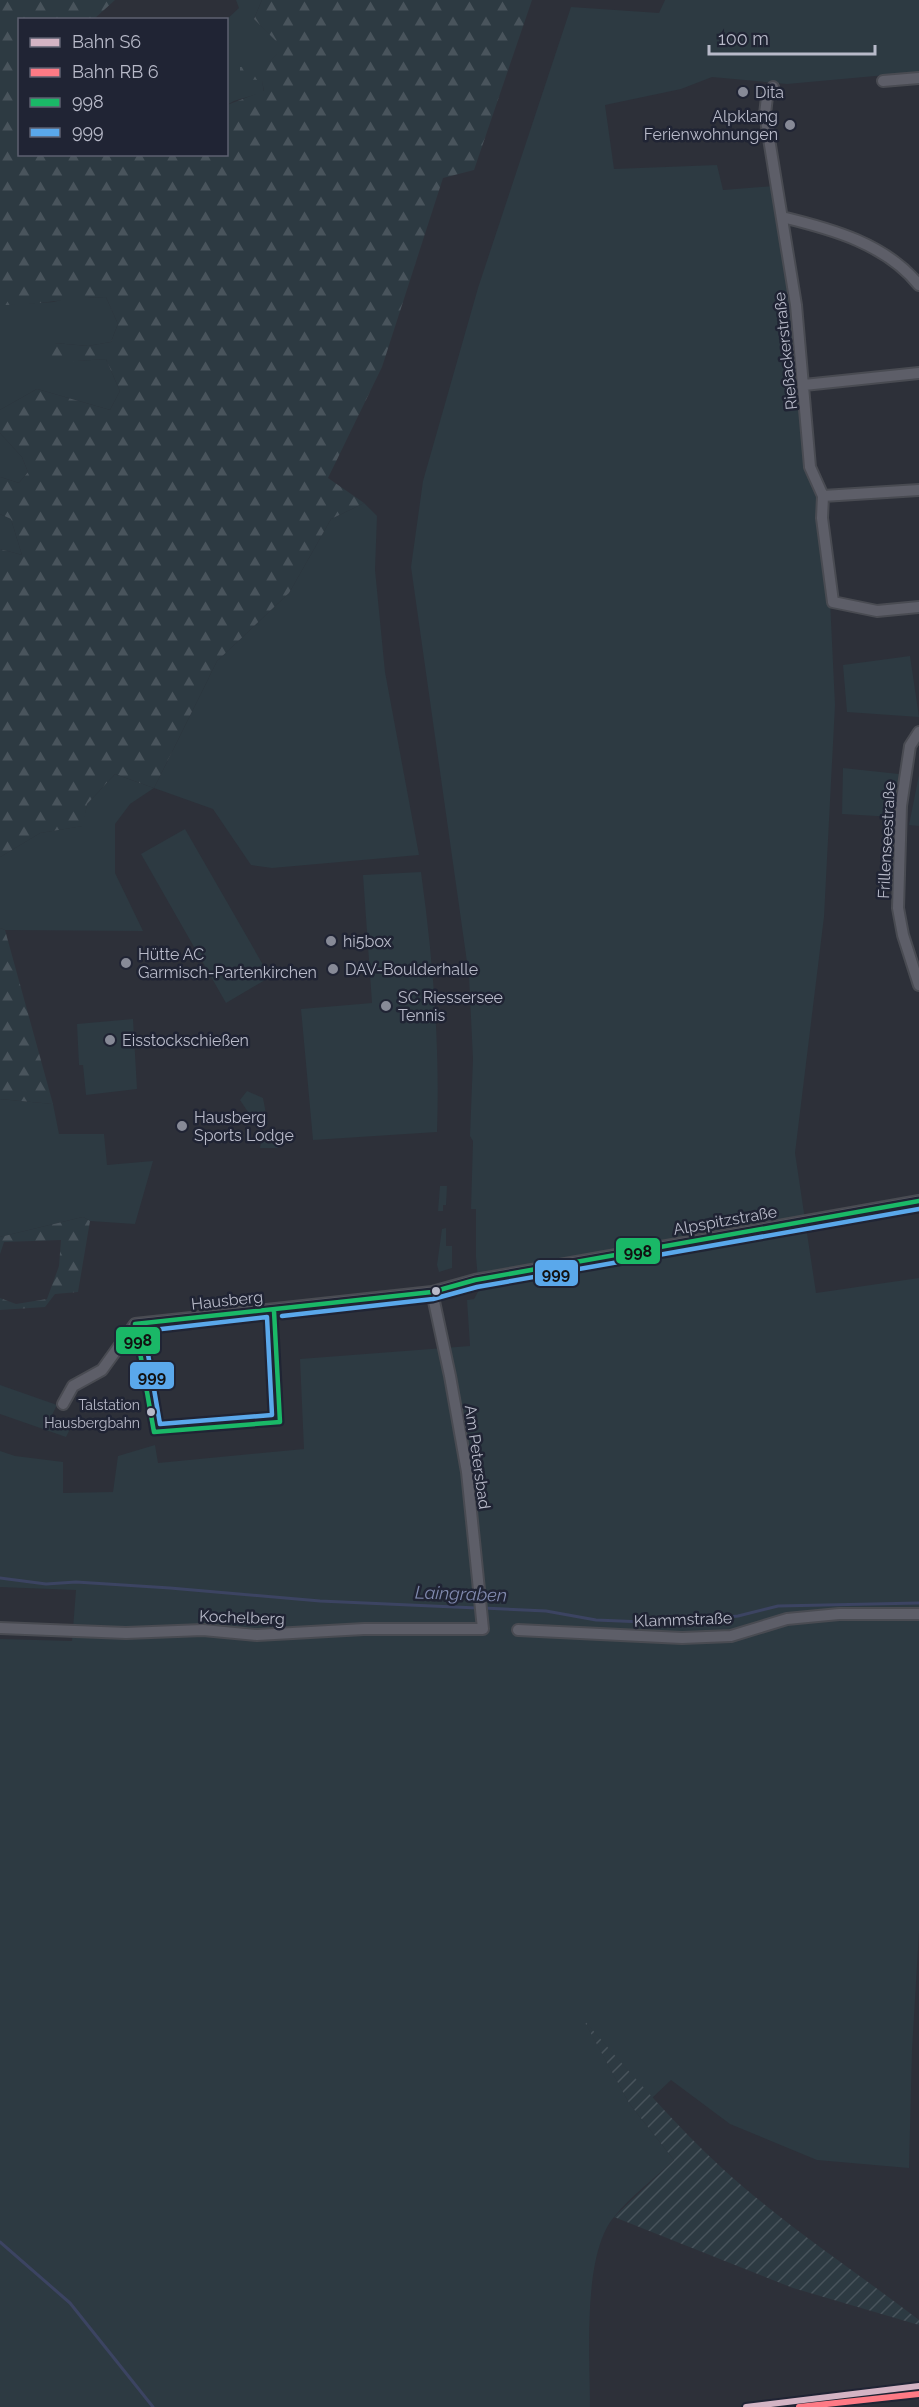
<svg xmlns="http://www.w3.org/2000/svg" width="919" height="2407" font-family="Raleway,sans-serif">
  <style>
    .grass { fill: #2d3a42 }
    .forest { fill: url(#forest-firs) }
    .garden { fill: url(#garden-furrows) }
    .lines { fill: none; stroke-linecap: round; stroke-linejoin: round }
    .stream { stroke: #3c4462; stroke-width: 3 }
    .minor-casing { stroke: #494b52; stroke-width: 14 }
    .minor { stroke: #5d5e68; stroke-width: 10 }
    .bus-1-casing { stroke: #202434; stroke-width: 9 }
    .bus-2-casing { stroke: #202434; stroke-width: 9 }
    .bus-1 { stroke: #1ab867; stroke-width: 4.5 }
    .bus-2 { stroke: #5aa8eb; stroke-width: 4.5 }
    .rail-1-casing { stroke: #202434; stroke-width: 10 }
    .rail-2-casing { stroke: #202434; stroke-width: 10 }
    .rail-1 { stroke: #d4b4c4; stroke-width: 6 }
    .rail-2 { stroke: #fe7a85; stroke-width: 6 }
    .poi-dot { fill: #878a97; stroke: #202434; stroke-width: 2 }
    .bus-dot { fill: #b8bac9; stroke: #202434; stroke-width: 2 }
    .labels { text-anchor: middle; stroke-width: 5; stroke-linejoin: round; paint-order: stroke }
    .bus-label { font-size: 14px; fill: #b8bac9; stroke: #202434; text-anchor: end }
    .poi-label { font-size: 16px; fill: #b8bac9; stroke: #202434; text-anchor: start }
    .street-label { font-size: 16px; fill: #b8bac9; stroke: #202434 }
    .water-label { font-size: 18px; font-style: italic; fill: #818aaf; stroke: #202434 }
    .line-badge { stroke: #202434; stroke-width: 2 }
    .pale-badge-label { font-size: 16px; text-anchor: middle; font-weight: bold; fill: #111 }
  </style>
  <defs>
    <pattern id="forest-firs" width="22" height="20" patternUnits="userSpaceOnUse" patternTransform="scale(1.5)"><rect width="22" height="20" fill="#2d3a42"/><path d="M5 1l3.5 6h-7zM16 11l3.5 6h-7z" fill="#49545c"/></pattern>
    <pattern id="garden-furrows" width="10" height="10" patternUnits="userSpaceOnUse" patternTransform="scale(1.5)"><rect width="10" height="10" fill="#2d3a42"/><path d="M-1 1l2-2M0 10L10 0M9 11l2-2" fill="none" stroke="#49545c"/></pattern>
  </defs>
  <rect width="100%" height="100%" fill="#2d3039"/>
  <path class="grass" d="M 236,0 L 262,0 L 254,19 L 284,48 C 268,63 259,68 264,92 L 234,101 L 227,105 L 226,20 L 239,8 Z
    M 665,0 L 919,0 L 919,72 L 787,84 L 712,77 L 681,89 L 605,105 L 614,169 L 717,165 L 723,190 L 774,186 L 830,600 L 835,705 L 824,917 L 795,1153 L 816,1293 L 919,1278 L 919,1931 L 912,2050 L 909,2168 L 817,2160 L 730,2124 L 671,2080 L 652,2098 L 585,2022 L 629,2103 L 674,2160 C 655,2178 631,2196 614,2217 C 582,2255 590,2358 590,2407 L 0,2407 L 0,1639 L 72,1641 L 76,1590 L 0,1587 L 0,1451 L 15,1456 L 63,1462 L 63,1493 L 113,1492 L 118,1456 L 155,1445 L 158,1463 L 304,1449 L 300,1359 L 470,1346 L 467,1300 L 474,1299 L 479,1290 L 476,1257 L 476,1209 L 471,1209 L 473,1141 L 470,1136 L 473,1059 L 469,976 L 411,567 L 423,481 L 478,288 L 571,7 L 659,13 Z
    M 106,297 L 118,324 L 111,342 L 88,346 L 54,343 L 75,361 L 106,359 L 120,391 L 110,410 L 37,389 L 0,410 L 0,305 L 53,302 L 69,298 Z
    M 0,433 L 22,457 L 28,472 L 19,483 L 0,477 Z
    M 364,503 L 377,516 L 375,570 L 385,672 L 419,855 L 272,868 L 251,865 L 213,809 L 154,788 L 130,804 L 115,824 L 115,873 L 143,931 L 5,930 L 0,928 L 0,857 L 40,833 L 82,826 L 87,804 L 115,774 L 154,788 L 217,661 L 289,593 L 331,519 Z
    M 0,514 L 11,519 L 22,555 L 0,549 Z
    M 910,656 L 919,717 L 847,712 L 843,665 Z
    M 843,768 L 899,774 L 894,817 L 842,814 Z
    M 919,775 L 919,826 L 909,825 Z
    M 185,829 L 270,977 L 226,1003 L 141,854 Z
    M 421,872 C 433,959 440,1045 437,1132 L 313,1140 L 301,1009 L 372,1003 L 363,875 Z
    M 133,1019 L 137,1089 L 86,1095 L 83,1065 L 79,1065 L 77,1024 Z
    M 247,1091 L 263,1098 L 268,1124 L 258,1127 L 240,1100 Z
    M 0,1099 L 53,1104 L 59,1134 L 104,1134 L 107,1165 L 153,1161 L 135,1224 L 90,1221 L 83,1217 L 0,1237 Z
    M 263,1134 L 276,1134 L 278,1148 L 260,1148 Z
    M 440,1186 L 447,1186 L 446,1205 L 443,1205 L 443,1211 L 438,1211 Z
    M 446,1228 L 446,1246 L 452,1246 L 452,1268 L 439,1272 L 437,1265 L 442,1229 Z
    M 0,1385 L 57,1405 L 49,1421 L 70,1429 L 66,1437 L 0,1414 Z"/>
  <path class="forest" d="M 0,0 L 115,0 L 94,19 L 20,20 L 20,154 L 226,154 L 227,105 L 264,91 L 262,80 L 240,79 L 240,67 L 265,66 L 283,48 L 254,19 L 262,0 L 532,0 L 474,170 L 443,178 L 382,367 L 328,478 L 364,503 L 331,519 L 289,593 L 217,661 L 154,788 L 115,774 L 87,804 L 83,826 L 40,833 L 0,857 L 0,549 L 22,555 L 11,519 L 0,514 L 0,477 L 19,483 L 28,472 L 22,457 L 0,433 L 0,410 L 37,389 L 110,410 L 120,391 L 106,359 L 48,363 L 54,343 L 88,346 L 111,342 L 118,324 L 106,297 C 70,297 36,306 0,305 Z
    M 0,928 L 5,930 L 53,1104 L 0,1099 Z
    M 83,1217 L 90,1221 L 78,1292 L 55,1294 L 45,1307 L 0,1310 L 0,1298 L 16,1304 L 47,1299 L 59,1266 L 61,1240 L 4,1242 L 0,1254 L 0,1237 Z"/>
  <path class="garden" d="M 583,2019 C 628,2070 673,2123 723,2169 C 782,2223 855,2271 919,2320 L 919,2325 L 793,2288 L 614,2217 L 674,2160 L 629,2103 Z"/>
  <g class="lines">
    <path class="stream" d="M 0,1578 L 46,1584 L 76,1582 L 170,1588 L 320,1601 L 477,1608
      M 483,1608 L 546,1611 L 596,1620 L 667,1623 L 738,1616 L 778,1606 L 919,1603
      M 0,2242 L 70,2303 L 153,2407"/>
    <g class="minor-casing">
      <path id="minor" d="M 883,81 L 919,78
        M 773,87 L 767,97 L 765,114 L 796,305 L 810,467 L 823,496 L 822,518 L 833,602 L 877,611 L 919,607
        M 782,217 C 832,229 886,244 919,285
        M 804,385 L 919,373
        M 823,496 L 919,490
        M 919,732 L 910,746 L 901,806 L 898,908 L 903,935 L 919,985
        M 63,1404 L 73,1386 L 102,1370 L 135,1324 L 432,1292 L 475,1280 L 919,1201
        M 0,1628 L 126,1633 L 203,1630 L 257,1635 L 364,1629 L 483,1629 L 467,1472 L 450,1376 L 432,1292
        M 518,1630 L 682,1638 L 731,1636 L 787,1619 L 839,1614 L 919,1614"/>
    </g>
    <use href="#minor" class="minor"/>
    <g class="bus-1-casing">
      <path id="bus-1" d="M 274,1311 L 280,1422 L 154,1432 L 135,1324 L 432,1292 L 475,1280 L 919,1201"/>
    </g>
    <g class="bus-2-casing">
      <path id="bus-2" d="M 282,1316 L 433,1299 L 477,1287 L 919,1209
        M 267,1317 L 272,1415 L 160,1424 L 144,1331 Z"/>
    </g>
    <use href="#bus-1" class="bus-1"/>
    <use href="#bus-2" class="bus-2"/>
    <g class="rail-1-casing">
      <path id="rail-1" d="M 746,2407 L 919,2386"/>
    </g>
    <g class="rail-2-casing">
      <path id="rail-2" d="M 799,2407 L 919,2394"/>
    </g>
    <use href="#rail-1" class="rail-1"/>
    <use href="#rail-2" class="rail-2"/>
  </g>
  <g class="poi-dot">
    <circle cx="743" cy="92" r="6"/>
    <circle cx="790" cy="125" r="6"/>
    <circle cx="331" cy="941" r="6"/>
    <circle cx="126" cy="963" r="6"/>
    <circle cx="333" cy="969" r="6"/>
    <circle cx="386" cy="1006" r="6"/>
    <circle cx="110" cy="1040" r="6"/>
    <circle cx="182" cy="1126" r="6"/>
  </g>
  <g class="bus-dot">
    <circle cx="436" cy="1291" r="5"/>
    <circle cx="151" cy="1412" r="5"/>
  </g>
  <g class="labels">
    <g class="bus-label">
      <text x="140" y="1410">Talstation<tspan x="140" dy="18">Hausbergbahn</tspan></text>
    </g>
    <g class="poi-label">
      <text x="755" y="98">Dita</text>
      <text x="778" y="122" text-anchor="end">Alpklang<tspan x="778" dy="18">Ferienwohnungen</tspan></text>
      <text x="343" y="947">hi5box</text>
      <text x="138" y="960">Hütte AC<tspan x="138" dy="18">Garmisch-Partenkirchen</tspan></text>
      <text x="345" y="975">DAV-Boulderhalle</text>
      <text x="398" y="1003">SC Riessersee<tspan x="398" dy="18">Tennis</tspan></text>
      <text x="122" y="1046">Eisstockschießen</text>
      <text x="194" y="1123">Hausberg<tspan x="194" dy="18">Sports Lodge</tspan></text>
    </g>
    <g class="street-label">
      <text transform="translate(785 351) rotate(-96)" y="6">Rießackerstraße</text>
      <text transform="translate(886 840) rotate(-87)" y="6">Frillenseestraße</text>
      <text transform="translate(725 1220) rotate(-10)" y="6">Alpspitzstraße</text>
      <text transform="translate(227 1300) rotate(-6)" y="6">Hausberg</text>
      <text transform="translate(478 1457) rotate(82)" y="6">Am Petersbad</text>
      <text transform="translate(242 1617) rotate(2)" y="6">Kochelberg</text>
      <text transform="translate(683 1619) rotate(-2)" y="6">Klammstraße</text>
    </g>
    <g class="water-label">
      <text transform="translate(461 1594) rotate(2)" y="6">Laingraben</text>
    </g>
  </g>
  <g class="line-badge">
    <rect x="615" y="1237" width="46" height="28" rx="6" fill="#1ab867"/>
    <rect x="534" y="1259" width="45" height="28" rx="6" fill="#5aa8eb"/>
    <rect x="115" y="1326" width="46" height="29" rx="6" fill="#1ab867"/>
    <rect x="129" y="1361" width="46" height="29" rx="6" fill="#5aa8eb"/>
  </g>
  <g class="pale-badge-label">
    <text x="638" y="1257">998</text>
    <text x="556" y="1279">999</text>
    <text x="138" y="1346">998</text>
    <text x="152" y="1382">999</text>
  </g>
  <rect x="18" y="18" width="210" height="138" fill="#202434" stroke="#5d6070" stroke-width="1.5"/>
  <rect x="30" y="38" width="30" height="9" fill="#d4b4c4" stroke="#5d6070" stroke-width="1.5"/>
  <text x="72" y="48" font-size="18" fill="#b8bac9">Bahn S6</text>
  <rect x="30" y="68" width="30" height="9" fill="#fe7a85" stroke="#5d6070" stroke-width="1.5"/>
  <text x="72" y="78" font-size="18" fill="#b8bac9">Bahn RB 6</text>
  <rect x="30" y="98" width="30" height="9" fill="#1ab867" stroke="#5d6070" stroke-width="1.5"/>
  <text x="72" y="108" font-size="18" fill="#b8bac9">998</text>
  <rect x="30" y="128" width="30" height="9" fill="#5aa8eb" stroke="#5d6070" stroke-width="1.5"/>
  <text x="72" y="138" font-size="18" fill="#b8bac9">999</text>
  <path d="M709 45v9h166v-9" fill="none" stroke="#b8bac9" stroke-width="3"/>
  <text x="718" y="45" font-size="18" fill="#b8bac9" stroke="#202434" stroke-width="4.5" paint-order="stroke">100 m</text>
</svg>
